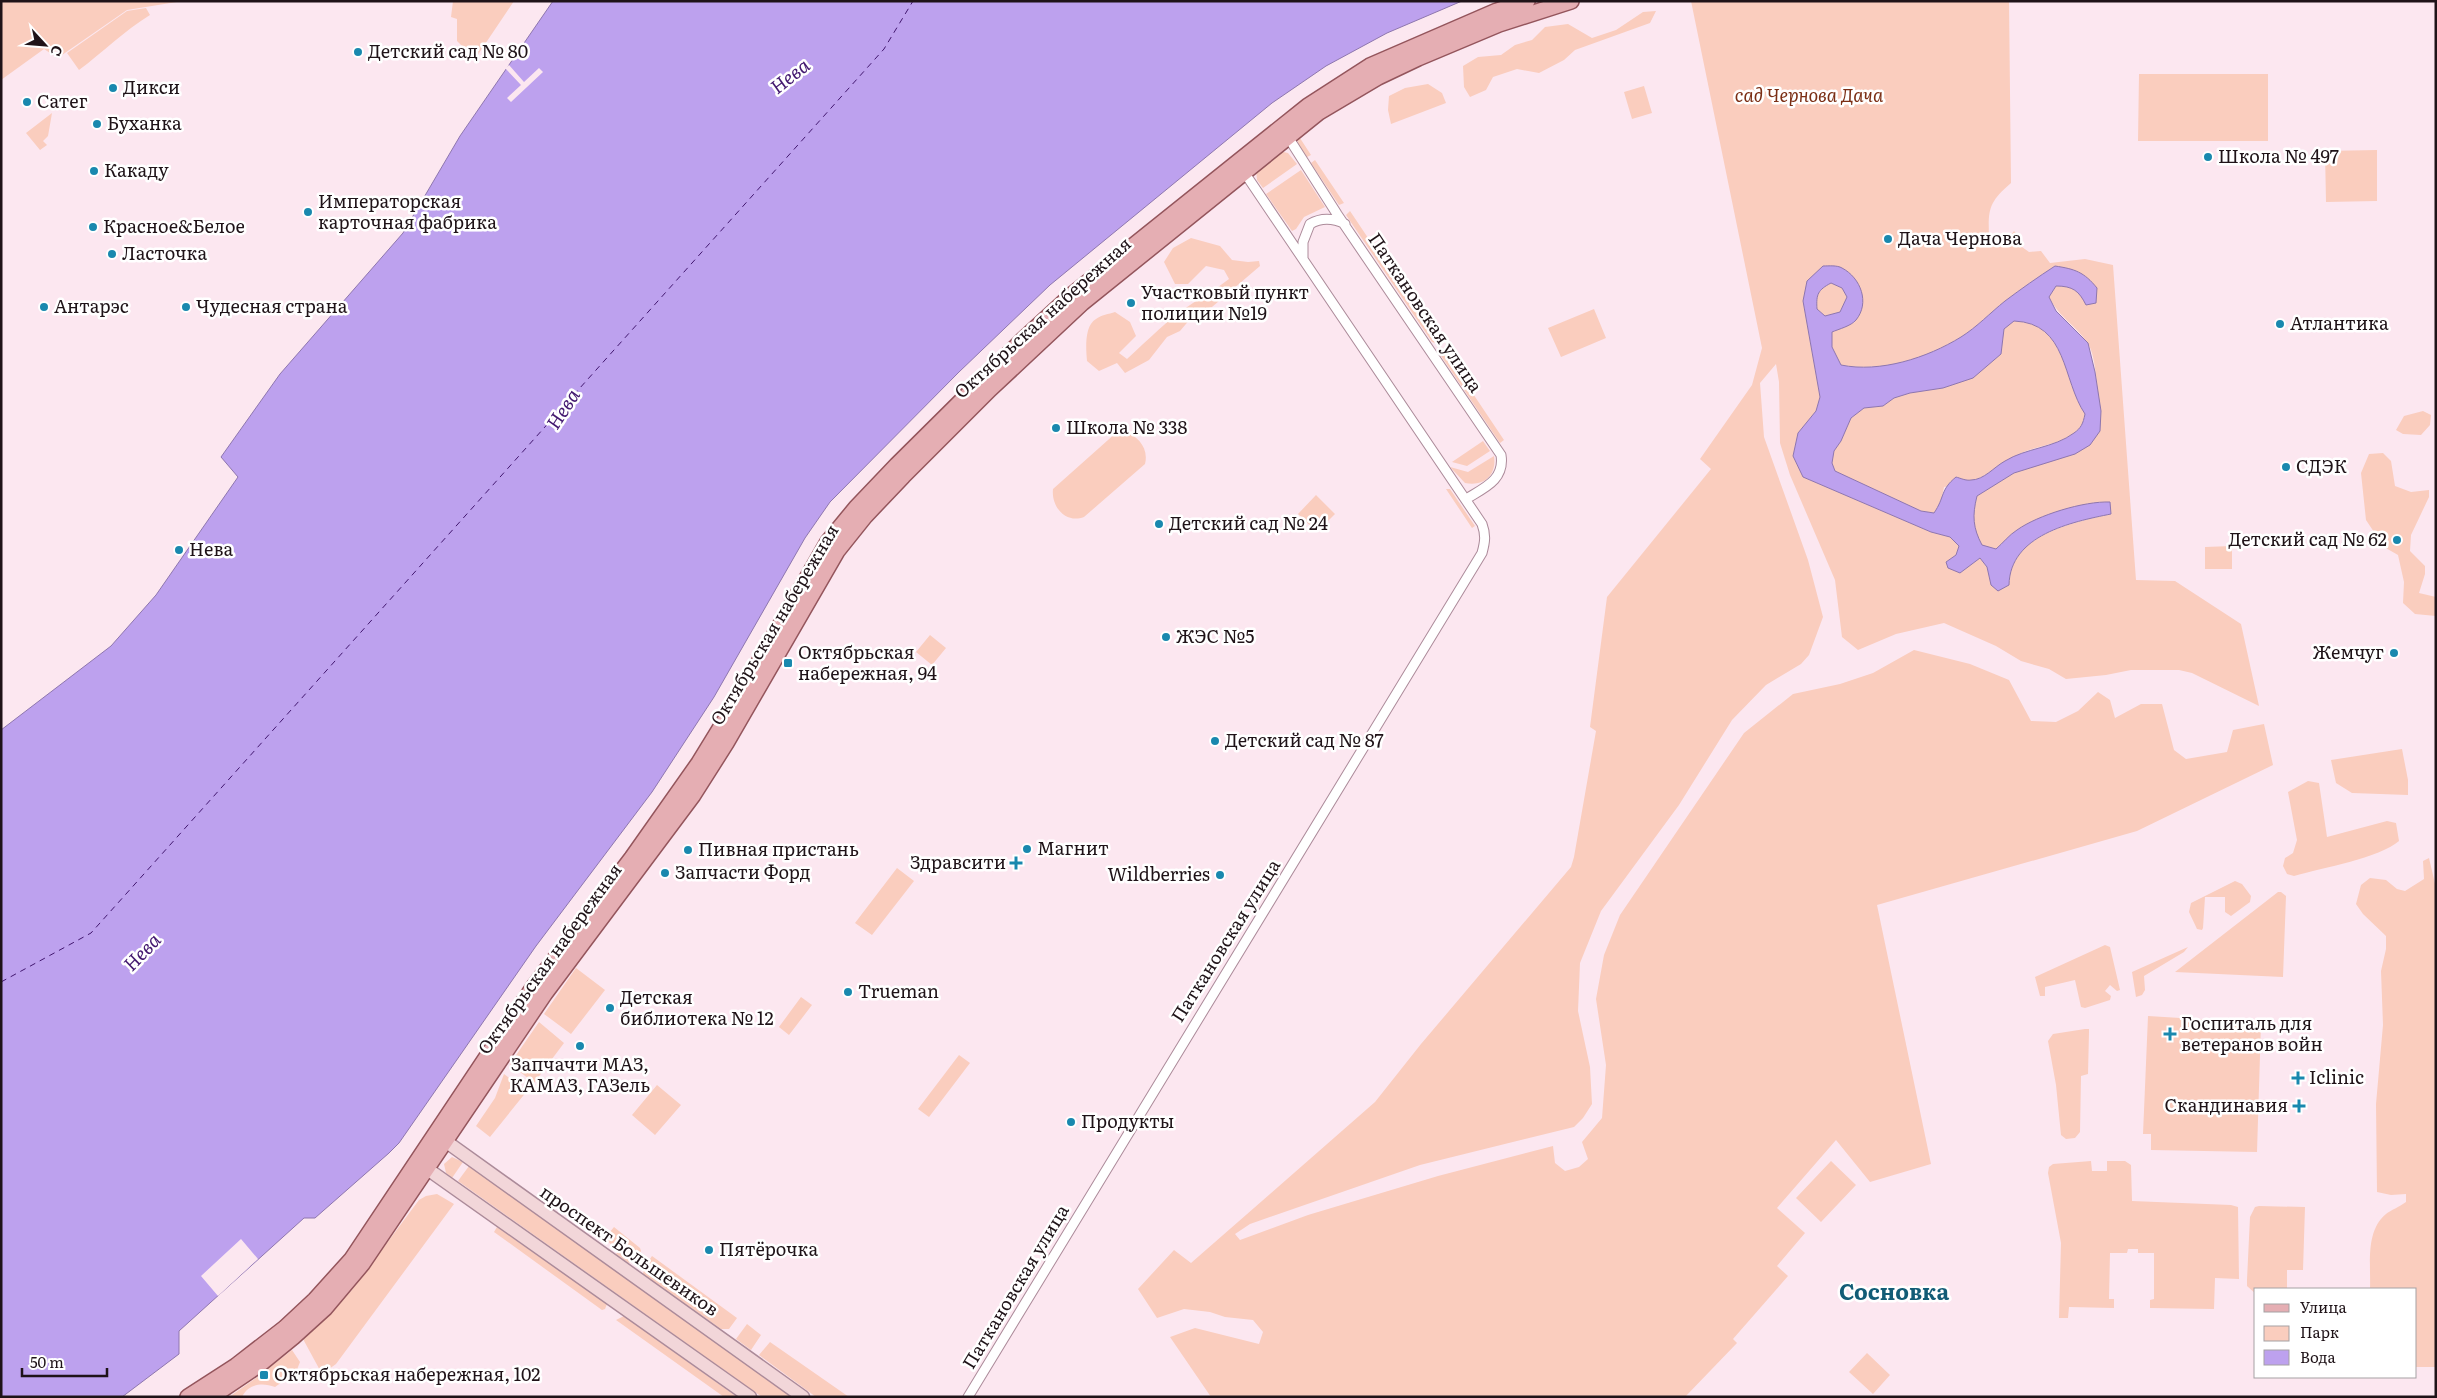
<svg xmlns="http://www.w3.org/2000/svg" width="2437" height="1398" font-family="Literata,serif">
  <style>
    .green { fill: #facdbe; fill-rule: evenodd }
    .water { fill: #bda1ee; stroke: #8e76ae; fill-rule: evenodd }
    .pier { fill: #fce7f0 }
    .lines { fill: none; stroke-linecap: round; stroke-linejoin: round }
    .ferry { stroke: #42176f; stroke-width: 1; stroke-dasharray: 6 5; stroke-linecap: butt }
    .minor-casing { stroke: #ac8b9a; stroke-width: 11 }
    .secondary-casing { stroke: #ac8b9a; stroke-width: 15 }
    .primary-casing { stroke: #94555c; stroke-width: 18 }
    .minor { stroke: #fff; stroke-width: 9 }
    .secondary { stroke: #f2d6d9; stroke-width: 12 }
    .primary { stroke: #e5aeb3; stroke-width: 15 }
    .poi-dot { fill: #1988ae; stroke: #fff; stroke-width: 2 }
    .labels { text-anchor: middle; stroke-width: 5; stroke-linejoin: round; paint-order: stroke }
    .poi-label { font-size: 18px; fill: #1f1318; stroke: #fff; text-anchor: start }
    .park-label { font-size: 18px; font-style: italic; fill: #7b2e14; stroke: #fff }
    .street-label { font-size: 18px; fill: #1f1318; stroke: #fff }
    .water-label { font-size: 19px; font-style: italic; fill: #42176f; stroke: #fff }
    .district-label { font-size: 22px; font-weight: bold; fill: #125c76; stroke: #fff }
  </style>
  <rect width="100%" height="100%" fill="#fce7f0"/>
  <path class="green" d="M 1,1 L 183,1 L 127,10 L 62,55 L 59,50 L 50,53 L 44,49 L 1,80 Z
    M 453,1 L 514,1 L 475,59 L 457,41 L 457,19 L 451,17 Z
    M 1691,1 L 2009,1 L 2011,183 C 1989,202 1988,209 1989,236 L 2007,240 L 2014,231 L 2022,240 L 2022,247 L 2029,252 L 2041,251 L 2050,263 L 2085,259 L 2113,265 L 2136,580 L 2175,581 L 2241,624 L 2259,706 L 2192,673 L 2179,670 L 2131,670 L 2106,675 L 2066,679 L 2049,669 L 2021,661 L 1996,646 L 1944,623 L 1896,634 L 1858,650 L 1842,637 L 1835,580 L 1790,475 L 1780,443 L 1779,382 L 1776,364 L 1760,383 L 1764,437 L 1808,560 L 1823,617 L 1809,655 L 1801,664 L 1766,685 L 1732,720 L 1679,805 L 1601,911 L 1580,963 L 1578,1011 L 1590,1067 L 1592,1104 L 1583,1118 L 1574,1127 L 1420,1165 L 1250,1224 L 1235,1234 L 1240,1240 L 1308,1215 L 1438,1176 L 1553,1146 L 1555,1163 L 1565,1171 L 1579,1167 L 1588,1159 L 1582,1142 L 1602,1118 L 1606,1065 L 1596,999 L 1604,955 L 1620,915 L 1744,733 L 1793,694 L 1840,684 L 1873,673 L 1914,650 L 1970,664 L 2009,680 L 2031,721 L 2056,722 L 2078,711 L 2098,692 L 2110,700 L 2115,718 L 2141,704 L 2162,704 L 2174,750 L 2186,759 L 2227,752 L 2233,730 L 2264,724 L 2273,765 L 2137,831 L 1877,905 L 1931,1164 L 1870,1182 L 1836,1140 L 1777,1208 L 1805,1233 L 1777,1266 L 1788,1276 L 1733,1339 L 1737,1343 L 1685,1397 L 1211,1397 L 1170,1337 L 1195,1328 L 1259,1344 L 1263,1332 L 1253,1320 L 1225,1317 L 1210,1312 L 1184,1309 L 1157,1318 L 1138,1289 L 1174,1250 L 1191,1263 L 1375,1102 L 1421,1044 L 1571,867 L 1574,857 L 1596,731 L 1590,727 L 1607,597 L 1711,469 L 1700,459 L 1752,385 L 1762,348 ZM 2055,266 L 2096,303 L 2068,286 L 2056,286 L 2049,297 C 2059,317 2075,325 2087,342 C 2098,358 2095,391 2101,410 L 2036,465 L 2014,473 L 1977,496 C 1972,518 1972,526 1982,546 L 1996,549 L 2017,530 L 2081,506 L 2101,502 L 2111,514 C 2071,523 2010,535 2009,585 L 1991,585 L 1987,567 L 1980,558 L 1960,573 L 1946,562 L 1956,555 L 1959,546 L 1950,537 L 1931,532 L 1803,477 L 1793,456 L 1798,433 L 1816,411 L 1820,397 L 1803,301 L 1841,267 L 1855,322 L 1832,332 L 1832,347 L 1841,365 C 1881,372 1926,359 1961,337 C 1977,327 1990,313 2005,301 C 2021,289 2038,277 2055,266 Z
    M 146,8 L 150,15 C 124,31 103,52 79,70 L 67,53 L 127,11 Z
    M 1656,11 L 1650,23 L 1575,50 L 1564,60 L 1539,73 L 1517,69 L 1493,77 L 1486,90 L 1470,97 L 1464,87 L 1463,66 L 1478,57 L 1501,55 L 1515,45 L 1532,40 L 1545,27 L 1568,24 L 1592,38 L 1616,30 L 1643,12 Z
    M 2139,74 L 2268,74 L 2268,141 L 2138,141 Z
    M 1428,84 L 1442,93 L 1446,103 L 1391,124 L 1388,110 L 1389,96 L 1405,88 Z
    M 1644,86 L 1652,113 L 1632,119 L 1624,92 Z
    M 52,113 L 48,136 L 43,141 L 47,145 L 40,150 L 26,133 Z
    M 1298,135 L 1311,155 L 1307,157 L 1298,144 Z
    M 2377,150 L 2377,201 L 2326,202 L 2325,151 Z
    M 1279,151 L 1288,153 L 1297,164 L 1263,188 L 1257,180 L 1256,169 Z
    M 1315,160 L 1344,203 L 1339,205 L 1311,163 Z
    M 1301,170 L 1325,207 L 1304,217 L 1296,229 L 1292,231 L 1266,194 Z
    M 1350,211 L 1437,341 L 1435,343 L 1432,342 L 1346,215 Z
    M 1191,238 L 1220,246 L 1232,260 L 1248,262 L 1259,261 L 1260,266 L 1212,307 L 1197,311 L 1180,331 L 1167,337 L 1149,360 L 1125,373 L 1117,363 L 1099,371 L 1087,361 C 1086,349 1084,326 1096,319 C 1101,315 1109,314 1115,312 L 1130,322 L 1136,336 L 1119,353 L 1127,359 C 1148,340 1169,318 1193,303 C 1206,295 1217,288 1229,279 L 1224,270 L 1206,266 L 1188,284 L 1175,284 L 1164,262 L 1173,248 Z
    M 1831,283 L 1842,288 L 1847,297 L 1840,312 L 1825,316 L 1817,309 C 1816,294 1818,290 1831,283 Z
    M 1594,309 L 1606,338 L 1561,357 L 1548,328 Z
    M 2014,321 C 2068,323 2062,380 2085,414 C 2083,424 2081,428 2074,433 C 2060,444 2042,445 2026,451 C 2010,457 1999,467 1985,475 C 1973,482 1958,484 1944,487 L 1941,502 L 1934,513 L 1921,511 L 1835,471 L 1832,463 L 1834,451 L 1841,441 L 1851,418 L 1864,408 L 1883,406 L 1894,398 L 1910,393 L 1943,388 L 1973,377 L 2001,354 L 2004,328 Z
    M 1443,349 L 1504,440 L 1500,443 L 1439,353 Z
    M 2423,411 L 2431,415 L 2430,425 L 2421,435 L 2403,434 L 2396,430 L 2404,416 Z
    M 1124,431 C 1138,436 1149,448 1145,464 L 1084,517 C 1066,524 1051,507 1053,489 L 1117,432 Z
    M 1483,441 L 1490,451 L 1467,466 L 1452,462 Z
    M 2383,453 L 2391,461 L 2395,486 L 2411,492 L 2429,490 L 2429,497 L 2411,535 L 2410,551 L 2425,566 L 2425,574 L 2419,593 L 2436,597 L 2436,616 L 2415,614 L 2403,603 L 2404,582 L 2398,555 L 2384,547 L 2366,520 L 2361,473 L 2369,454 Z
    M 1494,456 C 1497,475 1484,487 1465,483 L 1450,467 L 1468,472 Z
    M 1446,489 L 1450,489 L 1475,526 L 1472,528 Z
    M 1316,495 L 1335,514 L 1317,532 L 1298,514 Z
    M 2232,546 L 2232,569 L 2205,569 L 2205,547 Z
    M 930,635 L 946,648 L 932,665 L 916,652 Z
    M 2402,749 L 2408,780 L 2408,795 L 2352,793 L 2336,783 L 2331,760 Z
    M 2308,781 L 2319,783 L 2327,837 L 2387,821 L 2396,823 L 2399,841 C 2380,858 2321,868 2294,876 L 2287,874 L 2283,866 L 2285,858 L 2293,853 L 2297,840 L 2288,792 Z
    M 2429,858 L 2436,888 L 2436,1367 L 2416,1367 L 2416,1289 L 2370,1289 C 2371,1265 2365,1231 2386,1214 C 2391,1210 2399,1207 2406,1202 L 2406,1194 L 2391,1195 L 2377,1192 L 2376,1104 L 2383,1025 L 2381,971 L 2386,949 L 2386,936 L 2363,914 L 2356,904 L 2361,885 L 2370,878 L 2386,880 L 2397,889 L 2405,891 L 2424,879 L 2423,861 Z
    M 897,868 L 914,881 L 872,935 L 855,923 Z
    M 2235,881 L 2242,884 L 2251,896 L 2250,902 L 2231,916 L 2225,912 L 2225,897 L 2205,897 L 2203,928 L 2202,930 L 2197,929 L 2189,912 L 2191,903 Z
    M 2278,892 L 2281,892 L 2286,896 L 2283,977 L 2175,972 Z
    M 2105,945 L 2110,947 L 2120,990 L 2117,991 L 2110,985 L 2105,991 L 2111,996 L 2110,1000 L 2085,1008 L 2081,1007 L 2075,980 L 2045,987 L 2045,996 L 2040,996 L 2035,977 Z
    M 2188,947 L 2184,952 L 2144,976 L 2145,990 L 2142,995 L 2136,997 L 2132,972 Z
    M 576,968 L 605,990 L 571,1034 L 544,1014 Z
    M 801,997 L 812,1005 L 789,1035 L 779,1027 Z
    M 2148,1016 L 2261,1023 L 2257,1152 L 2151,1150 L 2151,1134 L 2143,1134 Z
    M 539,1022 L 564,1043 L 534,1083 L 510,1064 Z
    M 2085,1029 L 2089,1029 L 2089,1032 L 2088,1074 L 2081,1076 L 2080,1132 L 2075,1138 L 2066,1139 L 2061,1135 L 2056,1085 L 2048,1041 L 2053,1034 Z
    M 959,1055 L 970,1063 L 929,1117 L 918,1109 Z
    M 504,1074 L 527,1091 L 490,1137 L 476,1126 L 495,1098 Z
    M 657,1085 L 681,1105 L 655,1135 L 632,1115 Z
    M 452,1157 L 463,1162 L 452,1178 L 446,1173 L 444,1164 Z
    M 1831,1161 L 1856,1185 L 1821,1222 L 1796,1198 Z
    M 2091,1161 L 2092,1171 L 2107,1171 L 2107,1161 L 2125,1161 L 2131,1165 L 2132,1201 L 2231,1205 L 2238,1207 L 2239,1279 L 2215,1278 L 2214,1309 L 2150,1308 L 2150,1300 L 2154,1299 L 2154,1253 L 2138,1253 L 2138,1249 L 2128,1249 L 2127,1253 L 2110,1253 L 2109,1299 L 2114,1299 L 2114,1308 L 2069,1307 L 2068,1318 L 2059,1318 L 2061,1243 L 2048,1173 L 2049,1167 L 2053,1164 Z
    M 469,1166 L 792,1397 L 762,1397 L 458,1181 Z
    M 437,1194 L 454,1204 L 336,1364 L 322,1374 L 303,1339 L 351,1291 L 419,1200 L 426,1196 Z
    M 2259,1206 L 2305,1207 L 2303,1270 L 2287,1270 L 2287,1289 L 2256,1289 L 2256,1294 L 2247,1286 L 2247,1280 L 2250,1217 L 2255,1207 Z
    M 497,1227 L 607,1304 L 605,1309 L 602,1310 L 494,1232 Z
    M 614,1227 L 640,1248 L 641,1251 L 634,1261 L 628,1263 L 616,1254 L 619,1250 L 604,1239 Z
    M 652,1256 L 737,1318 L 729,1329 L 721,1329 L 643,1274 L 644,1268 Z
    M 624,1316 L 737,1397 L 724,1397 L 616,1320 Z
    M 747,1324 L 761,1335 L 751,1350 L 736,1339 Z
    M 770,1342 L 849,1397 L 816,1397 L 759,1355 Z
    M 292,1350 L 300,1362 L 296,1372 L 275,1387 C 262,1382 248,1384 242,1397 L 229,1397 L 259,1376 L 262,1379 L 268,1375 L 265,1371 Z
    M 1867,1353 L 1890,1375 L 1873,1394 L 1849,1372 Z"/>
  <path class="water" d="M 553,1 L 1462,1 L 1387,33 L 1326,66 L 1272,103 L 1050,285 L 959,372 L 830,502 L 805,538 L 714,697 L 652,792 L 536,946 L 399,1143 L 389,1153 L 315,1218 L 304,1218 L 179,1331 L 179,1354 L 122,1397 L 1,1397 L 1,730 L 111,646 L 156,595 L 238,477 L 221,457 L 280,374 L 403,233 L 460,136 Z
    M 1823,266 C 1829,266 1837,265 1842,268 C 1861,278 1870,303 1856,320 C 1851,326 1839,329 1832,332 L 1832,347 L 1841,365 C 1880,373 1927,358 1961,337 C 1977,327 1990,313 2005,301 C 2021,289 2038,277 2055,266 C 2075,269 2084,272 2097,288 L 2096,303 L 2086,305 C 2079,291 2073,286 2056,286 L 2049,297 L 2056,311 L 2088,343 L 2095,372 L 2101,411 L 2100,431 L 2090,445 L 2075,454 L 2014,473 L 1977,496 C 1972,516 1973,528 1982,545 L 1996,549 C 2003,543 2009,535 2017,530 C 2038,515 2084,501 2110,502 L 2111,514 C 2071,522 2010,535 2009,585 L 1998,591 L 1991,585 L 1987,567 L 1980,558 L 1960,573 L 1948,568 L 1946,562 L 1956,555 L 1959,546 L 1950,537 L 1931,532 L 1803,477 L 1793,456 L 1798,433 L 1816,411 L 1820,397 L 1803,301 L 1807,281 ZM 1831,283 L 1842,288 L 1847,297 L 1840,312 L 1825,316 L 1817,309 C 1816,294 1818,290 1831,283 ZM 2014,321 C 2068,323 2062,380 2085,414 C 2083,424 2081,428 2074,433 C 2054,448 2026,448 2005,461 C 1994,467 1984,480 1971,480 C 1966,481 1960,478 1956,477 C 1940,490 1945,497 1934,513 L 1921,511 L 1835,471 L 1832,463 L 1834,451 L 1841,441 L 1851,418 L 1864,408 L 1883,406 L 1894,398 L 1910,393 L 1943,388 L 1973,378 L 2001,354 L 2004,329 Z"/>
  <path class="pier" d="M 509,65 L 524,82 L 539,68 L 543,72 L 511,102 L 507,98 L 521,85 L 505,68 Z
    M 241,1239 L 258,1259 L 218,1296 L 201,1276 Z"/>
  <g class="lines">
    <path class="ferry" d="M 1,982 L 91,933 L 884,49 L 913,1"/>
    <g class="minor-casing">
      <path id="minor" d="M 1288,137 L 1337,214 L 1501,455 C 1505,480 1484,488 1466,499
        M 1303,259 L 1303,242 L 1310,224 C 1322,217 1333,218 1345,224
        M 968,1397 L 1482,553 C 1485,542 1486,535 1482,524 L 1242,169"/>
    </g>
    <g class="secondary-casing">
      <path id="secondary" d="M 437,1135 L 803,1397
        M 419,1163 L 750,1397"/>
    </g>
    <g class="primary-casing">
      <path id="primary" d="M 188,1397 L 236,1366 L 285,1328 L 315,1300 L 352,1259 L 533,988 L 632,858 L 699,763 L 734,706 L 828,542 L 856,508 L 897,465 L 1023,340 L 1072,295 L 1308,106 L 1370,66 L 1497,11 L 1527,1
        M 211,1397 L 260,1364 L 293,1337 L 325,1308 L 362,1264 L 545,993 L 693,795 L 726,743 L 837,551 L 865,516 L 903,476 L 990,389 L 1082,303 L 1319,112 L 1378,77 L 1418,58 L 1499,24 L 1571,1"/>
    </g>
    <use href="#minor" class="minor"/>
    <use href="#secondary" class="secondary"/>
    <use href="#primary" class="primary"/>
  </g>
  <g class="poi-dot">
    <circle cx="358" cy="52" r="5"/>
    <circle cx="113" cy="88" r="5"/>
    <circle cx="27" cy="102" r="5"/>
    <circle cx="97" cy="124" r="5"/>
    <circle cx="2208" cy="157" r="5"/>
    <circle cx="94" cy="171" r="5"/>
    <circle cx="308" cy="212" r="5"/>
    <circle cx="93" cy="227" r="5"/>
    <circle cx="1888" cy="239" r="5"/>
    <circle cx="112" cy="254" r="5"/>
    <circle cx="1131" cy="303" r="5"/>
    <circle cx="44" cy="307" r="5"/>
    <circle cx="186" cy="307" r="5"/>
    <circle cx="2280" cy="324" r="5"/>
    <circle cx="1056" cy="428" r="5"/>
    <circle cx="2286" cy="467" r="5"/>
    <circle cx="1159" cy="524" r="5"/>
    <circle cx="2397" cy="540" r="5"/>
    <circle cx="179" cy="550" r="5"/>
    <circle cx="1166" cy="637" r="5"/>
    <circle cx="2394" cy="653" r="5"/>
    <rect x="783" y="658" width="10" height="10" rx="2.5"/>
    <circle cx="1215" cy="741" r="5"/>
    <circle cx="1027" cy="849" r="5"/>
    <circle cx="688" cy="850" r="5"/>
    <path d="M1013.5 855.5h5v5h5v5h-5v5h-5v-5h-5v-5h5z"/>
    <circle cx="665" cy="873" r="5"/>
    <circle cx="1220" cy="875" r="5"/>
    <circle cx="848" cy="992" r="5"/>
    <circle cx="610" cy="1008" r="5"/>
    <path d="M2167.5 1026.5h5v5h5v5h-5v5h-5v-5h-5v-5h5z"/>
    <circle cx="580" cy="1046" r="5"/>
    <path d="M2295.5 1070.5h5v5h5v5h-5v5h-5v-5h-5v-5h5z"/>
    <path d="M2296.5 1098.5h5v5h5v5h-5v5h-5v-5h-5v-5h5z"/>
    <circle cx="1071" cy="1122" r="5"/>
    <circle cx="709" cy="1250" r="5"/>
    <rect x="259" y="1370" width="10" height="10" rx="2.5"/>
  </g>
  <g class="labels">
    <g class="poi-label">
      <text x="368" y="58">Детский сад № 80</text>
      <text x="123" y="94">Дикси</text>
      <text x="37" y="108">Сатег</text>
      <text x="107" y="130">Буханка</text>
      <text x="2218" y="163">Школа № 497</text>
      <text x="104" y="177">Какаду</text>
      <text x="318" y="208">Императорская<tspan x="318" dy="21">карточная фабрика</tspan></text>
      <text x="103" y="233">Красное&amp;Белое</text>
      <text x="1898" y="245">Дача Чернова</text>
      <text x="122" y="260">Ласточка</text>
      <text x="1141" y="299">Участковый пункт<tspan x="1141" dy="21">полиции №19</tspan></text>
      <text x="54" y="313">Антарэс</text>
      <text x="196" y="313">Чудесная страна</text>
      <text x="2290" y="330">Атлантика</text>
      <text x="1066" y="434">Школа № 338</text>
      <text x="2296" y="473">СДЭК</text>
      <text x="1169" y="530">Детский сад № 24</text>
      <text x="2387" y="546" text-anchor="end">Детский сад № 62</text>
      <text x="189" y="556">Нева</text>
      <text x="1176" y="643">ЖЭС №5</text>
      <text x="798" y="659">Октябрьская<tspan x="798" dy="21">набережная, 94</tspan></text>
      <text x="2384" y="659" text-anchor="end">Жемчуг</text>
      <text x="1225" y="747">Детский сад № 87</text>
      <text x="1037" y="855">Магнит</text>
      <text x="698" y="856">Пивная пристань</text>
      <text x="1006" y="869" text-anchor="end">Здравсити</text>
      <text x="675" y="879">Запчасти Форд</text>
      <text x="1210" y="881" text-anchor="end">Wildberries</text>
      <text x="858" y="998">Trueman</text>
      <text x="620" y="1004">Детская<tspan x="620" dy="21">библиотека № 12</tspan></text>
      <text x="2181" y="1030">Госпиталь для<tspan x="2181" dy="21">ветеранов войн</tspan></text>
      <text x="580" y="1071" text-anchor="middle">Запчачти МАЗ,<tspan x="580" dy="21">КАМАЗ, ГАЗель</tspan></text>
      <text x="2309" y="1084">Iclinic</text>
      <text x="2288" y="1112" text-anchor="end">Скандинавия</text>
      <text x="1081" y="1128">Продукты</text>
      <text x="719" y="1256">Пятёрочка</text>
      <text x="274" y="1381">Октябрьская набережная, 102</text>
    </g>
    <g class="park-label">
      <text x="1809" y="102">сад Чернова Дача</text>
    </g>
    <g class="street-label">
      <text transform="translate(1425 313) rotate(56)" y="6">Паткановская улица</text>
      <text transform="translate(1043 318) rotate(-42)" y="6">Октябрьская набережная</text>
      <text transform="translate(775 625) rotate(-59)" y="6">Октябрьская набережная</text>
      <text transform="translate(1226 941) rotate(-58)" y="6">Паткановская улица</text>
      <text transform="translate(550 959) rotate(-54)" y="6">Октябрьская набережная</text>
      <text transform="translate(629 1251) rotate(35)" y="6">проспект Большевиков</text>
      <text transform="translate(1016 1287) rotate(-59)" y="6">Паткановская улица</text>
    </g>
    <g class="water-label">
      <text transform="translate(790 76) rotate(-38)" y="7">Нева</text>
      <text transform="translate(563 409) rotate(-57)" y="7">Нева</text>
      <text transform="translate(142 952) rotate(-46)" y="7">Нева</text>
    </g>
    <g class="district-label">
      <text x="1894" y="1300">Сосновка</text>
    </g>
  </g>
  <rect width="2437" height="1398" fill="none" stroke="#1f1318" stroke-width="5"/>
  <rect x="2254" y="1288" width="162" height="90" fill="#ffffff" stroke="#a5a1a3"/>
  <rect x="2264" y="1304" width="25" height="8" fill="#e5aeb3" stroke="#a5a1a3"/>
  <text x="2300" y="1313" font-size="15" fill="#1f1318">Улица</text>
  <rect x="2264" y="1326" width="25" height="15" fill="#facdbe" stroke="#a5a1a3"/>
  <text x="2300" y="1338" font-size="15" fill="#1f1318">Парк</text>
  <rect x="2264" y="1350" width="25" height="15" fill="#bda1ee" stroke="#a5a1a3"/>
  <text x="2300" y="1363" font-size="15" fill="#1f1318">Вода</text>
  <g transform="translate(45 45) rotate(116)" stroke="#ffffff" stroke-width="4" paint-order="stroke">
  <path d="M0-4L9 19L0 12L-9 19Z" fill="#1f1318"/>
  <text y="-8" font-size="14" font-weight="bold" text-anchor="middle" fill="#1f1318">С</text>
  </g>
  <path d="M22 1368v8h85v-8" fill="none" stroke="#1f1318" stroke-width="2.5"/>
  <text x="30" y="1368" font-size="15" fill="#1f1318" stroke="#ffffff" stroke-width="4" paint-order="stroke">50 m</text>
</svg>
